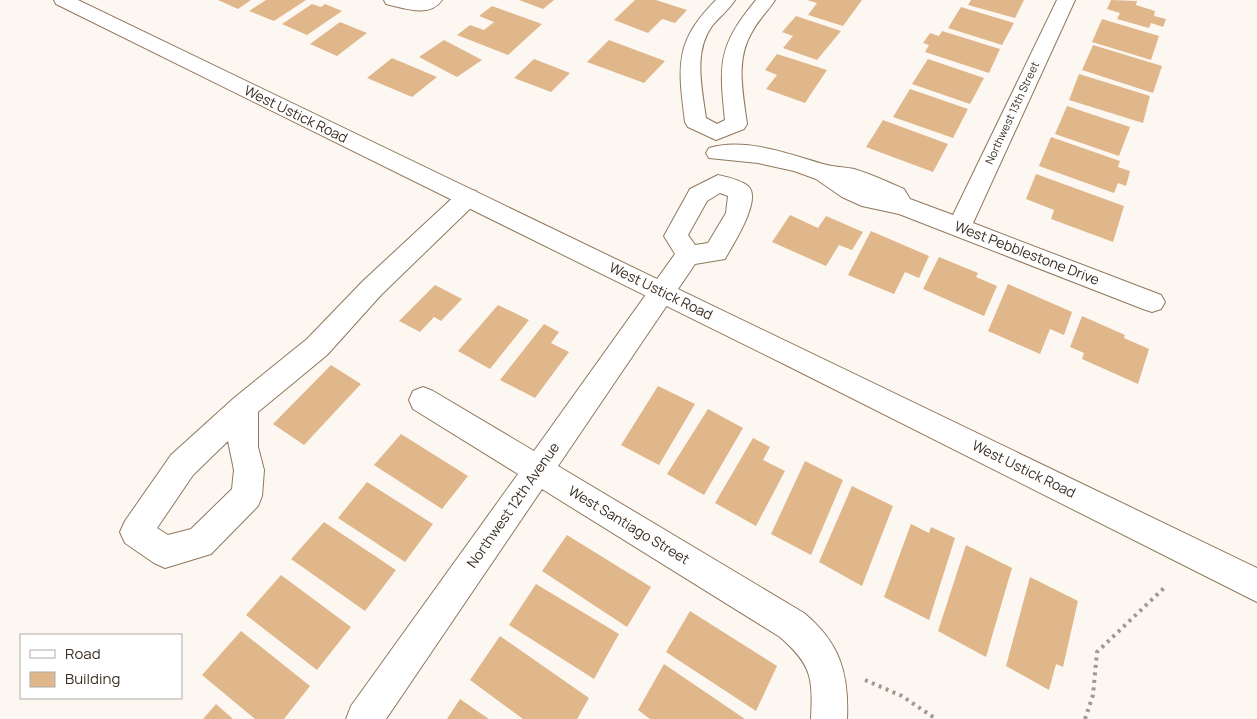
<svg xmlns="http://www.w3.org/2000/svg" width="1257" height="719" font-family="Manrope,sans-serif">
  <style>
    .building { fill: #e0b78b }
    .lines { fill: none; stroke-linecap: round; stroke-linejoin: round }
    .minor-casing { stroke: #90775d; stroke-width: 2 }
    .major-casing { stroke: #90775d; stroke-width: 2 }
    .path { stroke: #a19990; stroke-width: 4; stroke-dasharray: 3 4.5; stroke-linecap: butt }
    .minor { fill: #fff; fill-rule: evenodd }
    .major { fill: #fff; fill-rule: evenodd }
    .labels { text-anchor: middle; stroke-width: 4; stroke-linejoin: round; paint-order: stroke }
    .far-street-label { font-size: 11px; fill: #392e23; stroke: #fff }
    .street-label { font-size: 14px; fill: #392e23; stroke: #fff }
  </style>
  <rect width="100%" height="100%" fill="#fdf7f1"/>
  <path class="building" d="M 218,0 L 251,0 L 238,9 Z
    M 266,0 L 306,0 L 274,21 L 249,11 Z
    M 519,0 L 554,0 L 543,9 Z
    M 635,0 L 656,0 L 687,10 L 675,23 L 662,19 L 648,33 L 614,20 Z
    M 807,0 L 862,0 L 843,26 L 808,15 L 817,3 Z
    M 971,0 L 1024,0 L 1015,18 L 968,5 Z
    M 1111,0 L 1137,1 L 1136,5 L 1155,11 L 1154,16 L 1166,19 L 1163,27 L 1151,23 L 1149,28 L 1117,19 L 1120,13 L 1107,9 Z
    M 312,4 L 321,7 L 325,4 L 342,11 L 307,35 L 282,24 Z
    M 492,6 L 542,24 L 508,55 L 457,35 L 470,25 L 484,30 L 494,22 L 479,16 Z
    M 961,7 L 1014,23 L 1002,45 L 948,28 Z
    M 796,16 L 841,31 L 817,60 L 783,48 L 793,36 L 782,32 Z
    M 1102,19 L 1159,36 L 1151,60 L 1092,42 Z
    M 340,22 L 367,33 L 337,56 L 310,44 Z
    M 942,31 L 1000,49 L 989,73 L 925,52 L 929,45 L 923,43 L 930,33 L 939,36 Z
    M 444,40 L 482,60 L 457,77 L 419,57 Z
    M 609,40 L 665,61 L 644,83 L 587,62 Z
    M 1093,45 L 1162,66 L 1153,93 L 1082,70 Z
    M 777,54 L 827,70 L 805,103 L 766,89 L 777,75 L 765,70 Z
    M 392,58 L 437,77 L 412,97 L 367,78 Z
    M 534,59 L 570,73 L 551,92 L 514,78 Z
    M 928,59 L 984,78 L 970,104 L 912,84 Z
    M 1079,74 L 1150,96 L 1143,123 L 1069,100 Z
    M 910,89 L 968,109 L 953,138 L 893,117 Z
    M 1067,106 L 1130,127 L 1119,156 L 1055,134 Z
    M 883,120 L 948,144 L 933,172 L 866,147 Z
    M 1051,137 L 1120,161 L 1118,167 L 1130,171 L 1126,186 L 1118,183 L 1114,193 L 1039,166 Z
    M 1036,174 L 1124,206 L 1113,242 L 1051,219 L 1054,210 L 1026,199 Z
    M 790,215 L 818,228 L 826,216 L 863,232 L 852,250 L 839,245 L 826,266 L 772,242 Z
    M 871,231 L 929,256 L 919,278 L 905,272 L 894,294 L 848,275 Z
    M 939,257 L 978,273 L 976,277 L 997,286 L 984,316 L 923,289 Z
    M 1008,284 L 1072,312 L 1064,335 L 1050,329 L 1040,354 L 988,331 Z
    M 435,285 L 462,299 L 441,321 L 434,317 L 420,332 L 399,321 Z
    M 498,305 L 529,320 L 490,369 L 458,351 Z
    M 1082,316 L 1125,335 L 1124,338 L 1149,349 L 1138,384 L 1082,359 L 1084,353 L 1070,347 Z
    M 544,324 L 559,332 L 551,343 L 569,352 L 535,398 L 500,380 Z
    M 331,365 L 361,384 L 304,445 L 273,424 Z
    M 658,386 L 695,404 L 659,465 L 621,445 Z
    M 708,409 L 743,428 L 704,495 L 667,474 Z
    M 401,434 L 468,476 L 442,509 L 374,465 Z
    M 753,438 L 770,447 L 763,460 L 785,471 L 756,526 L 715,503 Z
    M 805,461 L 843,480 L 811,555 L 771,534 Z
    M 367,482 L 433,524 L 405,562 L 338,518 Z
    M 852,486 L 893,506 L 862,586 L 819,562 Z
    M 324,522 L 396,570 L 365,611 L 291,559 Z
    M 911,524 L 929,533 L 931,527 L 955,538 L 929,620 L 884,597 Z
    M 567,535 L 651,587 L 627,627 L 542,571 Z
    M 966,545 L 1012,568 L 986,657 L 938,631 Z
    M 281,575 L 351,627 L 317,670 L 246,615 Z
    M 1030,577 L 1078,601 L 1063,667 L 1056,664 L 1049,690 L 1006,666 Z
    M 536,584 L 619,634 L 594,679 L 509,625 Z
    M 690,611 L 777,666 L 756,711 L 666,652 Z
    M 241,631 L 310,686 L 284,719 L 255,719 L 202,675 Z
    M 500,636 L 589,698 L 577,719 L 523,719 L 470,680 Z
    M 664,664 L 745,719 L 650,719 L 638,710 Z
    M 460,699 L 489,719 L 447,719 Z
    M 216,704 L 233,719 L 203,719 Z"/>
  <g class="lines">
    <g class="minor-casing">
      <path id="minor" d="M 384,0 L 442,0 C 430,18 404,8 386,4 Z
        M 716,0 L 735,0 C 729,10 719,17 712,26 C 693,52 702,89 706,118 L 717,124 L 725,120 C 719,63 718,46 756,0 L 775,0 C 768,11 758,20 752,32 C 735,60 743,93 747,124 L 744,129 L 716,140 L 688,127 L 685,122 C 678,66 674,42 716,0 Z
        M 1057,0 L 1075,0 L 973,223 L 1161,295 L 1165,302 L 1161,309 L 1152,312 L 1143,309 L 899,214 L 862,206 L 842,197 L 816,179 L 794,171 L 758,163 L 709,158 L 706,153 L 709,148 C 745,137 789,154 823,164 C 833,167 844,167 854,169 C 871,174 888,182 904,189 L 910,199 L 953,215 Z
        M 718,175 C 727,177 741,180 748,186 C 763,199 732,246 725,259 L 695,264 L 558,466 L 804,613 C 840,643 849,673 847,719 L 811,719 C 813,678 812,665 780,637 L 542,489 L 386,719 L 346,719 L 351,706 L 518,474 L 413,409 L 409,400 L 413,391 L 423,387 L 433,391 L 534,451 L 675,254 L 664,236 L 690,189 ZM 720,193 L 728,196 L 726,213 L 708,243 L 695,245 L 688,235 L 707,201 Z
        M 468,189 L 476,191 L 480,197 L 476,203 L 381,295 L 327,355 L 258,412 L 258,447 L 264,470 L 262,496 L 258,506 L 211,554 L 165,568 L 154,563 L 125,543 L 120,532 L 125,521 L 171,455 L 234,398 L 307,339 L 363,281 L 460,191 ZM 228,441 L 234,470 L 232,489 L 191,529 L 168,535 L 157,528 L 193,475 Z"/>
    </g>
    <g class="major-casing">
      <path id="major" d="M 54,0 L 78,0 L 1257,568 L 1257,602 L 788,366 L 56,4 Z"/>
    </g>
    <path class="path" d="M 865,680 L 902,696 L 936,719
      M 1085,719 L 1093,695 L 1097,652 L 1164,588"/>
    <use href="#minor" class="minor"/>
    <use href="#major" class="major"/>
  </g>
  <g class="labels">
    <g class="far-street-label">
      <text transform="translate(1012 113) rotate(-65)" y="4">Northwest 13th Street</text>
    </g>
    <g class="street-label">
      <text transform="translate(296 114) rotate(26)" y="5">West Ustick Road</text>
      <text transform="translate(1027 253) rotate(21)" y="5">West Pebblestone Drive</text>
      <text transform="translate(661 291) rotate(26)" y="5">West Ustick Road</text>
      <text transform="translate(1024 469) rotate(26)" y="5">West Ustick Road</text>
      <text transform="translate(513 505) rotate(-55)" y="5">Northwest 12th Avenue</text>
      <text transform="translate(629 525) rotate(31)" y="5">West Santiago Street</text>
    </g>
  </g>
  <rect x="20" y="634" width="162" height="65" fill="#ffffff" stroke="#b0aba7"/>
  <rect x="30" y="650" width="25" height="8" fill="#ffffff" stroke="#b0aba7"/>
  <text x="65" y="659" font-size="15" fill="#392e23">Road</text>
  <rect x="30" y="672" width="25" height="15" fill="#e0b78b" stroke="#b0aba7"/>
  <text x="65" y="684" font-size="15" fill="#392e23">Building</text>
</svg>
